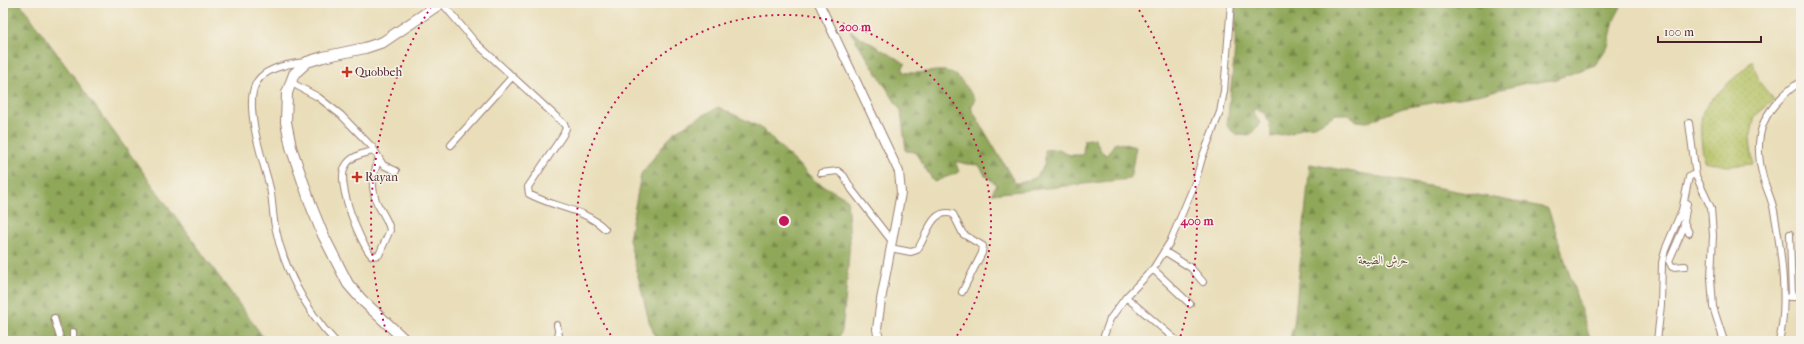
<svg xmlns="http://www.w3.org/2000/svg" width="1804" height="344" font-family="'IM FELL French Canon',Amiri,serif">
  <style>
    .grass { fill: url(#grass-dots); stroke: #7f7047 }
    .forest { fill: url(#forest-firs); stroke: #6c6342 }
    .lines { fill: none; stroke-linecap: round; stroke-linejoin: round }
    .minor-casing { stroke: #9a7e72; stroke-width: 8 }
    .tertiary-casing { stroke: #9a7e72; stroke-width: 10 }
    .primary-casing { stroke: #9a7e72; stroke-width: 12 }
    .minor { stroke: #fff; stroke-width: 6 }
    .tertiary { stroke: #fff; stroke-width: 8 }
    .primary { stroke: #fff; stroke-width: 10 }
    .ring { fill: none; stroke: #c2185b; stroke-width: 2; stroke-dasharray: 2 4 }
    .poi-dot { fill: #c8321e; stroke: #f7f3e8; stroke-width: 1.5 }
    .labels { text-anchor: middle; stroke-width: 3; stroke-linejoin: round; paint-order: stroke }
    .poi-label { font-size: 12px; fill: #4a1f2b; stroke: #f7f3e8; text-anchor: start }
    .park-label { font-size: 12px; fill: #6a503c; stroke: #f7f3e8 }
    .centre { fill: #c2185b; stroke: #f7f3e8; stroke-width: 2 }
    .ring-label { font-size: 12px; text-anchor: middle; font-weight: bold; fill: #c2185b; stroke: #f7f3e8; stroke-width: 3; stroke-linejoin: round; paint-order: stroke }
  </style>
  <defs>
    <pattern id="grass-dots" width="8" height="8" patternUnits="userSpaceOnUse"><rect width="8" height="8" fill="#b4c163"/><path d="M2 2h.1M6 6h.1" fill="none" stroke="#9ca556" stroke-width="1.8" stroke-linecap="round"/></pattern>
    <pattern id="forest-firs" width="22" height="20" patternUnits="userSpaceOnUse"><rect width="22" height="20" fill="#8fa759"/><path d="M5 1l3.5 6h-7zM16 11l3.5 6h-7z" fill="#77874a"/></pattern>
  </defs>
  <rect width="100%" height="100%" fill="#f7f3e8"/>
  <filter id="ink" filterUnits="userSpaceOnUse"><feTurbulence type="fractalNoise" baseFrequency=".025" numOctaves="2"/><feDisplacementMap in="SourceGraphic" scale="8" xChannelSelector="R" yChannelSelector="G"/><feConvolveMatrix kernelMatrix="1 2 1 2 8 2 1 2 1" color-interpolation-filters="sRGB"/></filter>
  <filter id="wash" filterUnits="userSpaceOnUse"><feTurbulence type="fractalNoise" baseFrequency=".012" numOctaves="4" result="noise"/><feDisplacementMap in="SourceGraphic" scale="16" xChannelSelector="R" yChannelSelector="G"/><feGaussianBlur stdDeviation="0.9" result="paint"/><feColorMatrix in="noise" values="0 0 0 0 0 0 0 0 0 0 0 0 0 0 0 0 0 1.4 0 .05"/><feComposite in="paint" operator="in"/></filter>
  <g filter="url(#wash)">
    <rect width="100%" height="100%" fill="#e9deb9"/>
    <path class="grass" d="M 1752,61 L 1760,83 L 1774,100 L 1755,116 L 1750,138 L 1753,164 L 1727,166 L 1704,161 C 1702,147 1698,126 1703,112 C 1709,98 1740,74 1752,61 Z"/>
    <path class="forest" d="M 3,3 L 20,3 L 266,341 L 3,341 Z
      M 1235,3 L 1623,3 L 1614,20 L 1608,46 L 1595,65 L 1553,80 L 1526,83 L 1477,95 L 1403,108 L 1367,122 L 1357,121 L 1347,114 L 1336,114 L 1315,126 L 1303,127 L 1292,133 L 1271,137 C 1271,125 1267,107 1252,110 L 1260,123 L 1249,136 C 1240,135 1234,135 1227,126 L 1235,49 Z
      M 850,31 L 906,64 L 903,66 L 903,72 C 918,76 940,67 953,73 C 959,76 970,92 975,99 L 971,108 L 1015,183 C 1036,182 1047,171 1045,150 L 1059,149 L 1070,155 L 1083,155 L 1084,140 L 1095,138 L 1101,151 L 1106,155 L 1116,142 L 1136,147 L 1130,179 L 992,194 L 996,184 L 985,175 L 979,165 L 966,164 L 955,161 L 959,172 L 934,182 L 915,152 L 906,151 L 901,111 Z
      M 718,107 L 760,127 L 815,181 L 847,199 L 850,240 L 846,292 L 842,331 L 836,341 L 657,341 L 649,321 L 629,239 L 641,174 L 674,132 Z
      M 1310,164 L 1548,208 L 1591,341 L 1289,341 L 1294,325 Z"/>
  </g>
  <g filter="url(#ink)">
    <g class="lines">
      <g class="minor-casing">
        <path id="minor" d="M 442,3 L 475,42 L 564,124 L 566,128 L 563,135 L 528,187 L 529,194 C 554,208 584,208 605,229
          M 305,62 C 288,64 260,68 254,88 C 246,112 263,161 269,184 C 273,198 272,212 275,226 C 283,267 306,311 335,341
          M 290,82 L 318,97 L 341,115 L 373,148 L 383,165 L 396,171
          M 1689,123 L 1696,176
          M 451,145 L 512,77
          M 374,151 C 364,153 350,156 345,167 C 336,183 360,244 372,256 L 379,255 L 390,230 C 388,220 383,214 378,205 C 374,198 372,185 373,177 C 375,170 377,166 378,159
          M 821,173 L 838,171 L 844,176 L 852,190 L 891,240
          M 1684,222 L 1689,233
          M 1790,234 L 1792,297
          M 890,248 L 911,252 L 917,250 C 927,237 931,207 953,214 L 963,234 L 983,246 L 982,253 L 962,292
          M 1164,251 L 1191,268 L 1203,282
          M 1685,266 L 1672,267 L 1669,261 L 1683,229 L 1687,203
          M 1153,269 L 1190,304
          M 1126,297 L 1177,341
          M 1789,297 L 1801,297
          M 54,318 L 61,341
          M 557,325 L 560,341
          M 73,332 L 73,341
          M 1102,341 L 1110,319 L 1126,297 L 1153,269 L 1170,242 L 1195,183 L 1202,158 L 1220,112 L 1224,91 L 1231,3
          M 1657,341 L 1661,305 L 1662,263 L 1665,250 L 1682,210 L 1689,177 L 1692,175 L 1696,176 L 1711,208 L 1713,235 L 1711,278 L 1713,307 L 1724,341
          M 1779,341 C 1789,304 1781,249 1774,211 C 1772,199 1766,189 1763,177 C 1751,132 1765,107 1801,81"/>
      </g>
      <g class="tertiary-casing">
        <path id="tertiary" d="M 819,3 L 899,172 L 901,193 L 881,300 L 877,329 L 879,341"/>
      </g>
      <g class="primary-casing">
        <path id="primary" d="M 406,341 L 362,300 L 348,284 L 323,235 L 312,208 L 291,147 L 286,122 L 287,93 L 294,74 L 307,62 L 323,57 L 365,48 L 383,42 L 441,3"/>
      </g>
      <use href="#minor" class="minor"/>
      <use href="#tertiary" class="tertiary"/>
      <use href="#primary" class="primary"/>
    </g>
  </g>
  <g class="ring">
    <path d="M614 340A207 207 0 1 1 954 340"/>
    <path d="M388 338A413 413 0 0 1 432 5M1136 5A413 413 0 0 1 1180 338"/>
  </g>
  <g class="poi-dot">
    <path d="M345 66h4v4h4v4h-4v4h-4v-4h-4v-4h4z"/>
    <path d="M355 171h4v4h4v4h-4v4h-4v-4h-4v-4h4z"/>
  </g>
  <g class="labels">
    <g class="poi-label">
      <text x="355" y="76">Quobbeh</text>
      <text x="365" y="181">Rayan</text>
    </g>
    <g class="park-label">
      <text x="1383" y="264">حرش الضيعة</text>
    </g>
  </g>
  <circle cx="784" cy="221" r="6" class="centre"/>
  <g class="ring-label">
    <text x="855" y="31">200 m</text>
    <text x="1197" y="225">400 m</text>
  </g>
  <rect width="1804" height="344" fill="none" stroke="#f7f3e8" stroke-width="16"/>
  <path d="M1658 36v6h103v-6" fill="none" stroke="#4a1f2b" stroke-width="2"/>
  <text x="1664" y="36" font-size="12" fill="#4a1f2b" stroke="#f7f3e8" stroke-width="3" paint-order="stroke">100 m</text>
</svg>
